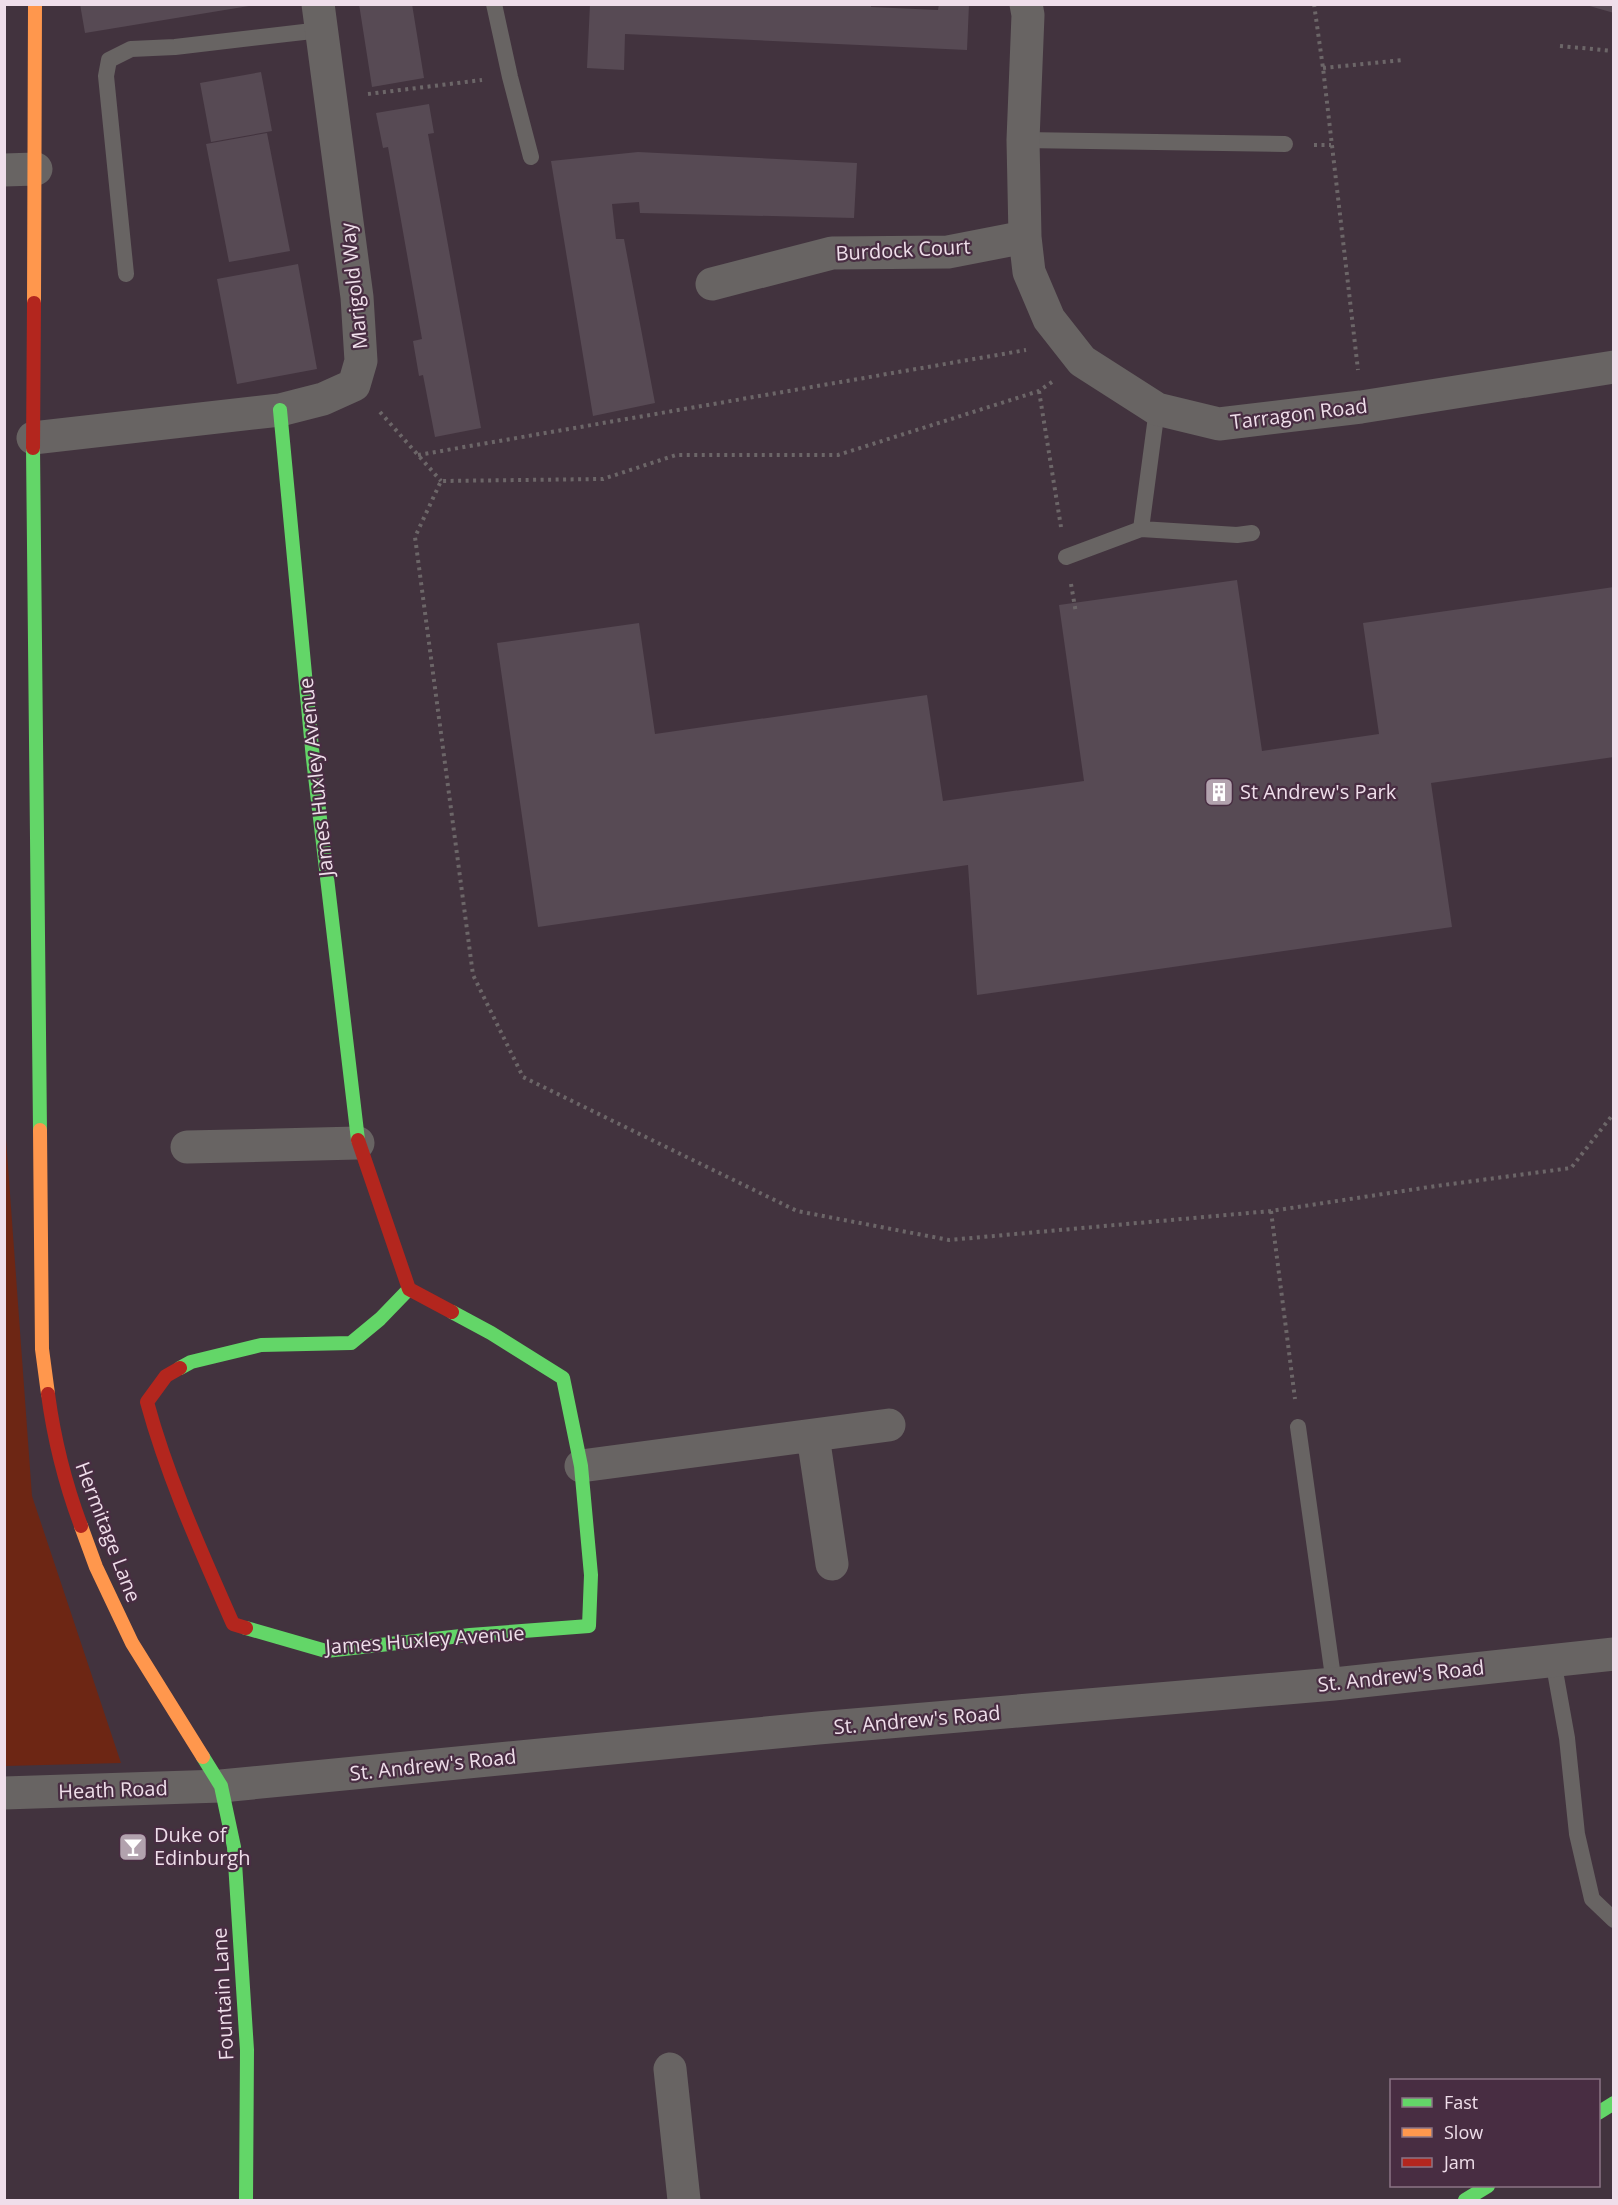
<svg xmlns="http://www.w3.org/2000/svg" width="1618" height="2205" font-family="'Open Sans',sans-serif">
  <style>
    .green { fill: #6d2614 }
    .building { fill: #574a54 }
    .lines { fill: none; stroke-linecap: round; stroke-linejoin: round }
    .path { stroke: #6c6668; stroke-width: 4; stroke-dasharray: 3 4.5; stroke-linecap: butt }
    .lane { stroke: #686463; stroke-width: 16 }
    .street { stroke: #686463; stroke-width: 33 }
    .fast { stroke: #63d668; stroke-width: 14 }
    .slow { stroke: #ff974d; stroke-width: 14 }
    .jam { stroke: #b3261e; stroke-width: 14 }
    .labels { text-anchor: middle; stroke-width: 4.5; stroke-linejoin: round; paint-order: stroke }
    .street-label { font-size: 20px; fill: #efdeea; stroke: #482d42 }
    .poi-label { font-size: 20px; fill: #efdeea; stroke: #482d42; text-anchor: start }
  </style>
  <rect width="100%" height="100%" fill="#42333e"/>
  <path class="green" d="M 5,1125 L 32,1496 L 121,1763 L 5,1766 Z"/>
  <path class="building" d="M 80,4 L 249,4 L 249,6 L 85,33 Z
    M 359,4 L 412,4 L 424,78 L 372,87 Z
    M 590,4 L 871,4 L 871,7 L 938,10 L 939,4 L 969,4 L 967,50 L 625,34 L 624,70 L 587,68 Z
    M 1586,4 L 1614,4 L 1614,13 L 1586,5 Z
    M 261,72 L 272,131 L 211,142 L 200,83 Z
    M 429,104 L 434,133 L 428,134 L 481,428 L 435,437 L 423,375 L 419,376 L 413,341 L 422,339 L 388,147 L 383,148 L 376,113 Z
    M 267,133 L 290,251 L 229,262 L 206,144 Z
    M 638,152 L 857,163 L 854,218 L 640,213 L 639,202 L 612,204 L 616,239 L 624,239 L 655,403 L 593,416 L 551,161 Z
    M 298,264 L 317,369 L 237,384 L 217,279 Z
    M 1237,580 L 1262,751 L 1379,734 L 1363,623 L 1614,587 L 1614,757 L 1431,783 L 1452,927 L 977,995 L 968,865 L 538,927 L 497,643 L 639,623 L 655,734 L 927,695 L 943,801 L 1084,781 L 1059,605 Z"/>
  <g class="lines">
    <path class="path" d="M 1314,4 L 1323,68 L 1358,370
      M 1560,46 L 1614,51
      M 1323,68 L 1403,60
      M 368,94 L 482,80
      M 1314,145 L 1331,145
      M 1052,382 L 1039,391 L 838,455 L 676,455 L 603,479 L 441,481 L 415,537 L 473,975 L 523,1077 L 797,1211 L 949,1240 L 1271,1211 L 1436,1186 L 1571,1168 L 1614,1113
      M 1039,391 L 1061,527
      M 380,412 L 441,481
      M 418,455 L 1026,350
      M 1071,584 L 1076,613
      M 1271,1211 L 1295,1399"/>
    <path class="lane" d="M 494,4 L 510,77 L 531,157
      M 1023,140 L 1285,144
      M 126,274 L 106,76 L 109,60 L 131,49 L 175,47 L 321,30
      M 1141,529 L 1157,409
      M 1066,557 L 1141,529 L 1237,535 L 1252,533
      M 1298,1427 L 1334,1684
      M 1553,1660 L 1567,1738 L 1577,1834 L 1592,1899 L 1614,1920"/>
    <path class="street" d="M 1026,4 L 1028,15 L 1023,140 L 1025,237 L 1029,272 L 1049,319 L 1082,361 L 1157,409 L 1219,424 L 1361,407 L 1614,367
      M 4,170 L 36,169
      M 712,284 L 832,253 L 948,252 L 1025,237
      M 33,438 L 280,410 L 323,399 L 354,385 L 361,361 L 357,297 L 318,4
      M 187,1147 L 358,1143
      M 813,1436 L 832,1564
      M 581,1466 L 889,1425
      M 4,1793 L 221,1786 L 818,1728 L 1334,1684 L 1614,1654
      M 670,2069 L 684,2200"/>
    <path class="fast" d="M 280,410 L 313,759 L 358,1140
      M 33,448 L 40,1130
      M 180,1368 L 191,1362 L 261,1345 L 351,1343 L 380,1319 L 409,1289
      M 246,1628 L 326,1651 L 470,1635 L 589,1626 L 591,1575 L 581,1466 L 563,1378 L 491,1333 L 452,1312
      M 203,1757 L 221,1786 L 234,1847 L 247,2050 L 246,2200
      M 1598,2113 L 1614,2103
      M 1465,2200 L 1488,2186"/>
    <path class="slow" d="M 34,303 L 35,4
      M 40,1130 L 42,1349 L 48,1394
      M 81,1526 L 96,1567 L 132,1643 L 203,1757"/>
    <path class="jam" d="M 33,448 L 34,303
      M 358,1140 L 409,1289 L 452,1312
      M 180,1368 L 166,1376 L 147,1402 C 168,1479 201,1551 233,1624 L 246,1628
      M 48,1394 C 54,1439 65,1483 81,1526"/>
  </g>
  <defs>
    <g id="building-square" transform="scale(1.5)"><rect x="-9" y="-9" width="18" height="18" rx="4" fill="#b2a2ae" stroke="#482d42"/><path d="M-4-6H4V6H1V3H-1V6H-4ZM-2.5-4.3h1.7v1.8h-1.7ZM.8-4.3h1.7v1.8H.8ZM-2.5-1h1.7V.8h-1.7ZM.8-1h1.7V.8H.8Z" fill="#fff"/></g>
    <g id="bar-square" transform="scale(1.5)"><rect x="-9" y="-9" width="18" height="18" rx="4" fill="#b2a2ae" stroke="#482d42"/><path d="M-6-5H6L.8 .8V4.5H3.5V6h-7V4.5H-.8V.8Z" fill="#fff"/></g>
  </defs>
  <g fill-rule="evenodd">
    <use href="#building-square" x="1219" y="792"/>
    <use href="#bar-square" x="133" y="1847"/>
  </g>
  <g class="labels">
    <g class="street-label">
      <text transform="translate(903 250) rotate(-3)" y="7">Burdock Court</text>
      <text transform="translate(354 286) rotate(-96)" y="7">Marigold Way</text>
      <text transform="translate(1299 414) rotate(-7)" y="7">Tarragon Road</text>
      <text transform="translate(316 777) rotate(-96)" y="7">James Huxley Avenue</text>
      <text transform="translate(108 1532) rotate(69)" y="7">Hermitage Lane</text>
      <text transform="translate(425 1640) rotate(-4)" y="7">James Huxley Avenue</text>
      <text transform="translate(1401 1676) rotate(-6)" y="7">St. Andrew's Road</text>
      <text transform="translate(917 1720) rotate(-5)" y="7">St. Andrew's Road</text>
      <text transform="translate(433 1765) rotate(-6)" y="7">St. Andrew's Road</text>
      <text transform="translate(113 1790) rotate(-2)" y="7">Heath Road</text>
      <text transform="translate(223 1994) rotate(-93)" y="7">Fountain Lane</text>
    </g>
    <g class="poi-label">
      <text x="1240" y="799">St Andrew's Park</text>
      <text x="154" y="1842">Duke of<tspan x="154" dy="23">Edinburgh</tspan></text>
    </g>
  </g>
  <rect width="1618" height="2205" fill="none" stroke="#efdeea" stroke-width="12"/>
  <rect x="1390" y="2079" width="210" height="108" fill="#482d42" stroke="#8b7485" stroke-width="1.5"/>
  <rect x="1402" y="2098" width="30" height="9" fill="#63d668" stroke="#8b7485" stroke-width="1.5"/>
  <text x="1444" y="2109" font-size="18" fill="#efdeea">Fast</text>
  <rect x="1402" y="2128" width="30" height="9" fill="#ff974d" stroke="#8b7485" stroke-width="1.5"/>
  <text x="1444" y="2139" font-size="18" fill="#efdeea">Slow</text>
  <rect x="1402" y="2158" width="30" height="9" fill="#b3261e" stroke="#8b7485" stroke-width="1.5"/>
  <text x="1444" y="2169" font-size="18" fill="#efdeea">Jam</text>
</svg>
